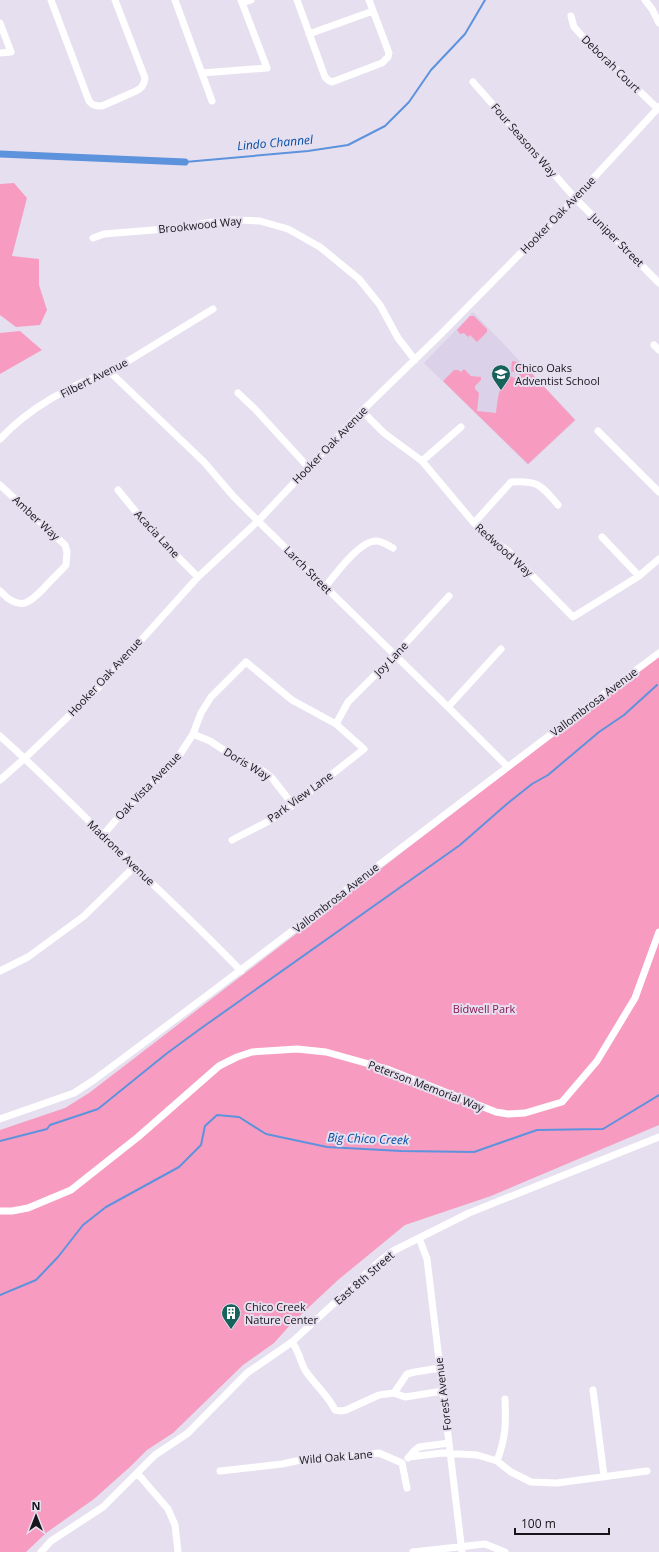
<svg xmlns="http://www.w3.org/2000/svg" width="659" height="1552" font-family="'Open Sans',sans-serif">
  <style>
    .built { fill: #dbd1e8 }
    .green { fill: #f79cc0 }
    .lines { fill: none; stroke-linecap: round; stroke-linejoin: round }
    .stream { stroke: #5d92dd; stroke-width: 2 }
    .canal { stroke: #5d92dd; stroke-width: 7 }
    .minor { stroke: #fff; stroke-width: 7 }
    .labels { text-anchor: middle; stroke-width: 4; stroke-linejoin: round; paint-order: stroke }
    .street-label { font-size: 11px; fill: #17141a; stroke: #e6dfef }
    .poi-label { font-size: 11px; fill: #17141a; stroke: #e6dfef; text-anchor: start }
    .park-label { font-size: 11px; fill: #8a1753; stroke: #e6dfef }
    .water-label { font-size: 12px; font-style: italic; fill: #004da5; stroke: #e6dfef }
  </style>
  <rect width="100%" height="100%" fill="#e6dfef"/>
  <path class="built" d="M 473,312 L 576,420 L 528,465 L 424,363 Z"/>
  <path class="green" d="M 14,183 L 27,198 L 12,256 L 39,259 L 39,285 L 47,310 L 40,325 L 16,327 L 0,315 L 0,184 Z
    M 470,316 L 474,316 L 487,329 L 487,332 L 477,342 L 470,335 L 468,337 L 464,333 L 460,334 L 457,330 Z
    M 20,331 L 42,350 L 0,374 L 0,333 Z
    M 512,361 L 522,363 L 575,420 L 528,464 L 443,381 L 454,370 L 458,370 L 461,372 L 464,369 L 471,376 L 481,377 L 481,380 L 475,386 L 475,389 L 479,393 L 477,411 L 496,413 C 498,399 498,384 510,376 L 513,377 L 513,378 L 519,378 L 519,371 L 511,372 Z
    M 659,655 L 659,1125 L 491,1196 L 405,1225 L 338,1280 L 292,1323 L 274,1343 L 243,1365 L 173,1433 L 147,1450 L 131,1466 L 94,1499 L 46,1533 L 26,1552 L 0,1552 L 0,1130 L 65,1108 L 89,1093 Z"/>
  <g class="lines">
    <path class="stream" d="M 185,162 L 308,151 L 348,145 L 385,126 L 409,102 L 431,70 L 465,34 L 485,0
      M 0,1141 L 47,1129 L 50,1125 L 98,1109 L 166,1054 L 200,1029 L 460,845 L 508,803 L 532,784 L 548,775 L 599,732 L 624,715 L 657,685
      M 0,1295 L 36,1280 L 58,1257 L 83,1225 L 106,1207 L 179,1167 L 201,1145 L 205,1126 L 217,1115 L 239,1117 L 266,1134 L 327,1147 L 401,1151 L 474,1152 L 537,1130 L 603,1129 L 659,1095"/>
    <path class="canal" d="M 0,154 L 185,162"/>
    <path class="minor" d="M 51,0 L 89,101 C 93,106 96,106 102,106 L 136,91 C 142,88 144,85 145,78 L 115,0
      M 175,0 L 212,101
      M 297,0 L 325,77 L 328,80 L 332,82 L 382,63 L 388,57 L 389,53 L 369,0
      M 645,0 L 652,9 L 659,23
      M 242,3 L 251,0
      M 571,16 L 574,27 L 584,38 L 658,109
      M 0,23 L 11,52 L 0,53
      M 309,34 L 373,11
      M 202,73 L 267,68 L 241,0
      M 473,82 L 575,198 L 659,283
      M 93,238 L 104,234 L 190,227 L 205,223 L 231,220 L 260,221 L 288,229 L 320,247 L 359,279 L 380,305 L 398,338 L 415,360
      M 654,345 L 659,350
      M 110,372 L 204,462 L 234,497 L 258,521 L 448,707 L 507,766
      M 238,393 L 255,409 L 308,467
      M 362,411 L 384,433 L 422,461 L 474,523 L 491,539 L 508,551 L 573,617 L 639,576 L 659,559
      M 598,431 L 659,492
      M 0,439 C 28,409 71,384 110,372 L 213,309
      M 422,461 L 461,427
      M 0,485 L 65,545 L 67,552 L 66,565 C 59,573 51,580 44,588 C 28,605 19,611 0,591
      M 118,490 L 150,529 L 198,577
      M 474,523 L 511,482 C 538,480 541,485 558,505
      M 602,537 L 639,576
      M 325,587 C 335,575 359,541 376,541 C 382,541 388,545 393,548
      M 448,707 L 501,649
      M 336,724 L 348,702 L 394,656 L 449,596
      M 193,734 L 210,741 L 239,760 L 259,768 L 272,778 L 293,805
      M 0,736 C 46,777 89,821 133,865 C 169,900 206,934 241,971
      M 0,780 L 25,758 L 98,688 L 198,577 L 258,521 L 362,411 L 441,334 L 575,198 L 659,107
      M 103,835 L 127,807 L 160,777 L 177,759 L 193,734 L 201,713 L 211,697 L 246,662 L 292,700 L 336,724 L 364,749 L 293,805 L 269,821 L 232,840
      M 0,971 L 28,957 L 84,916 L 135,866
      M 0,1119 L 74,1093 L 94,1080 C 284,939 470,794 659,653
      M 0,1211 L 12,1211 L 28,1208 L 71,1190 L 138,1137 L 219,1066 L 237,1057 L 252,1052 L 297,1049 L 326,1052 L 387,1069 L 496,1112 L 508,1114 L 525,1113 L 562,1102 L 597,1061 L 635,998 L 659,932
      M 419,1238 L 427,1259 L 462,1552
      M 292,1342 C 299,1351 300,1361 305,1370 C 314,1384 328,1395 335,1410 L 341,1411 L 346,1410 L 379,1395 L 394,1393 L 405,1397 L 443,1391
      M 593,1390 L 604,1476
      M 394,1393 L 407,1374 L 415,1372 L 440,1368
      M 409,1457 L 442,1453 L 477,1455 L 497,1461 L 511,1472 L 531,1482 L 557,1483 L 647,1471
      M 408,1458 L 414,1451 L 419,1447 L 449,1443
      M 497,1461 C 506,1437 506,1424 505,1399
      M 220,1471 L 282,1464 L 310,1458 L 327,1459 L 379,1453 L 402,1463 L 407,1488
      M 138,1474 L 168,1509 L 175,1525 L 178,1552
      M 41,1552 L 51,1541 L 103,1507 L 155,1455 L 188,1433 L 247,1373 L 292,1342 L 381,1260 L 393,1251 L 469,1213 L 659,1137
      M 413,1552 L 485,1544 L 505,1552"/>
  </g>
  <defs>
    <g id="school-pin" transform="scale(1)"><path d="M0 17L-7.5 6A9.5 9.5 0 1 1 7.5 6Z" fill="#17625a" stroke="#e6dfef"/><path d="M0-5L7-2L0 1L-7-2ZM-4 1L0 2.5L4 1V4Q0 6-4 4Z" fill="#fff"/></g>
    <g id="building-pin" transform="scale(1)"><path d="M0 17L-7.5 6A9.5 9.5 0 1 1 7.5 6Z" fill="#17625a" stroke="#e6dfef"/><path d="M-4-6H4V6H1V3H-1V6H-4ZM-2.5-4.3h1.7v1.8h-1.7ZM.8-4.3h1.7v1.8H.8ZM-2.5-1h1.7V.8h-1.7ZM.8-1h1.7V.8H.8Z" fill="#fff"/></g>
  </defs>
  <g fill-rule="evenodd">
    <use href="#school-pin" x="501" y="374"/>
    <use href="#building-pin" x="231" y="1313"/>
  </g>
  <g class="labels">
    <g class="street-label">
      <text transform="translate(611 64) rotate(44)" y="4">Deborah Court</text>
      <text transform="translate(524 140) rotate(49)" y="4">Four Seasons Way</text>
      <text transform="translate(558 215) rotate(-46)" y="4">Hooker Oak Avenue</text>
      <text transform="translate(200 225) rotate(-6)" y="4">Brookwood Way</text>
      <text transform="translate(617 240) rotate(45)" y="4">Juniper Street</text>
      <text transform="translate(94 378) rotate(-27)" y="4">Filbert Avenue</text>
      <text transform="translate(330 445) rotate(-46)" y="4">Hooker Oak Avenue</text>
      <text transform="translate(36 518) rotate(43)" y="4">Amber Way</text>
      <text transform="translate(157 534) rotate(47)" y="4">Acacia Lane</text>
      <text transform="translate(504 550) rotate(42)" y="4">Redwood Way</text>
      <text transform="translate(308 570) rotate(45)" y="4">Larch Street</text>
      <text transform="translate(391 659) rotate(-46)" y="4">Joy Lane</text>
      <text transform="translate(105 677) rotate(-47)" y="4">Hooker Oak Avenue</text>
      <text transform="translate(594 702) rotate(-37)" y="4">Vallombrosa Avenue</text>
      <text transform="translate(247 764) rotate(31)" y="4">Doris Way</text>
      <text transform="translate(148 786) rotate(-46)" y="4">Oak Vista Avenue</text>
      <text transform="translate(300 797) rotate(-36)" y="4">Park View Lane</text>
      <text transform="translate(121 853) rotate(44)" y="4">Madrone Avenue</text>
      <text transform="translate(336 898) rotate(-38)" y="4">Vallombrosa Avenue</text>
      <text transform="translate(426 1086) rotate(21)" y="4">Peterson Memorial Way</text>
      <text transform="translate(364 1278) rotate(-41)" y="4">East 8th Street</text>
      <text transform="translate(443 1394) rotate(-97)" y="4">Forest Avenue</text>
      <text transform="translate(336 1457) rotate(-5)" y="4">Wild Oak Lane</text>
    </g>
    <g class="poi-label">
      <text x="515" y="372">Chico Oaks<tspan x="515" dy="13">Adventist School</tspan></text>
      <text x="245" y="1311">Chico Creek<tspan x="245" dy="13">Nature Center</tspan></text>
    </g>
    <g class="park-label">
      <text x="484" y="1013">Bidwell Park</text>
    </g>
    <g class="water-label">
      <text transform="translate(275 143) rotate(-5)" y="4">Lindo Channel</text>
      <text transform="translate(368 1139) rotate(2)" y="4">Big Chico Creek</text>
    </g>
  </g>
  <g transform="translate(36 1516)" stroke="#e6dfef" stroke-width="3" paint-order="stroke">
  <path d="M0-3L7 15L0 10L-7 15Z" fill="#17141a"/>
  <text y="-6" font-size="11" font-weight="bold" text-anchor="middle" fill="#17141a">N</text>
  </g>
  <path d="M515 1528v6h94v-6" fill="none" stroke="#17141a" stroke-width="2"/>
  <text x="521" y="1528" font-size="12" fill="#17141a" stroke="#e6dfef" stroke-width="3" paint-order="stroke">100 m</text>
</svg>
